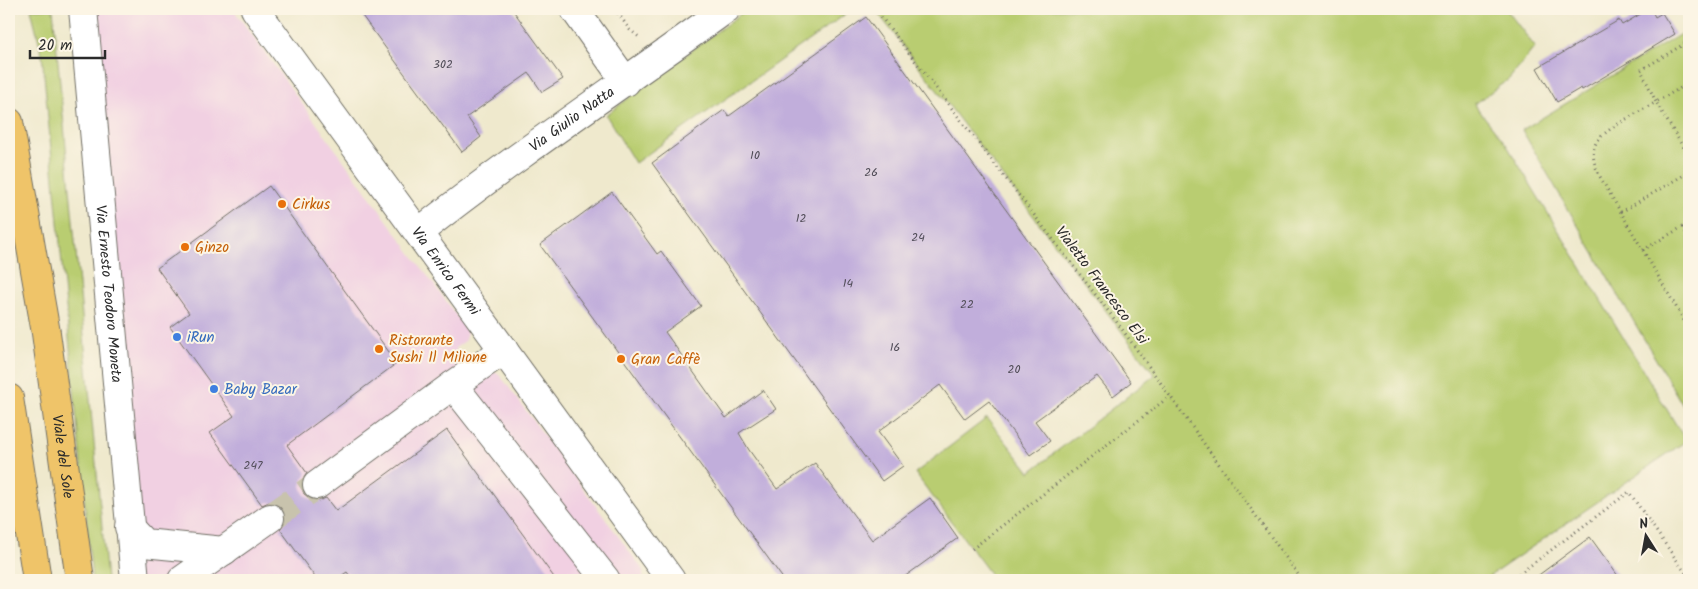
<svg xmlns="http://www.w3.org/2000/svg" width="1698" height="589" font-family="Kalam,sans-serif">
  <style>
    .built { fill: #f1d0e2 }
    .green { fill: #b9cd71; stroke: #727c4e }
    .building { fill: #c1aedb }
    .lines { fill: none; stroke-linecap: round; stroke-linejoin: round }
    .minor-tunnel { stroke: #c8c3ad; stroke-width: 28; stroke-dasharray: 28 14; stroke-linecap: butt }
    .minor-casing { stroke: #706e64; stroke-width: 30 }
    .highway-casing { stroke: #706e64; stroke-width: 30 }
    .path { stroke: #706e64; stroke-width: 3; stroke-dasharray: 1 4; stroke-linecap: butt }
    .minor { stroke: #fff; stroke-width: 28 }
    .highway { stroke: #efc469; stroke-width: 28 }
    .food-dot { fill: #e8710a; stroke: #fcf5e5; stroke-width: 2 }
    .shop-dot { fill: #3f7fe0; stroke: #fcf5e5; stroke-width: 2 }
    .labels { text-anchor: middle; stroke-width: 4; stroke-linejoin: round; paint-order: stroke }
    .number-label { font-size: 12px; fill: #504c57 }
    .street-label { font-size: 15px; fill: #2b2b2b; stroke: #fcf5e5 }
    .food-label { font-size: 15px; fill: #c56008; stroke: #fcf5e5; text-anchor: start }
    .shop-label { font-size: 15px; fill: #366cbe; stroke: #fcf5e5; text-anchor: start }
  </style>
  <rect width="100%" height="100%" fill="#fcf5e5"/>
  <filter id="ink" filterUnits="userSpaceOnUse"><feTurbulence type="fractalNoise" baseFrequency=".02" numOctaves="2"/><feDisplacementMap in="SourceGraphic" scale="10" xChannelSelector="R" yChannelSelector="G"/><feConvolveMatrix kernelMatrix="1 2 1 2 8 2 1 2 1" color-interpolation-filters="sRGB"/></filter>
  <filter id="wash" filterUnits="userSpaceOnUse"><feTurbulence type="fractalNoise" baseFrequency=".0096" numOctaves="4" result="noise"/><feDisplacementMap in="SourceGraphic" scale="20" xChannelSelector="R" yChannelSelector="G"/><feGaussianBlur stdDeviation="1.12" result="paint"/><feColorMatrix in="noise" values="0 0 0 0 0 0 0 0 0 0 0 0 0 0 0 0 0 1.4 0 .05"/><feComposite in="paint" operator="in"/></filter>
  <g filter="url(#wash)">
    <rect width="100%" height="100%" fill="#efe9cd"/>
    <path class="built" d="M 82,9 L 233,9 L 467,330 L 465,341 L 455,348 L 474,382 L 489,371 L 499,374 L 643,570 L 643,580 L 133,580 Z"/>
    <path class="green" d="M 31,9 L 53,9 L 107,580 L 92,580 L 42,54 Z
      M 747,9 L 853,9 L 635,163 L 606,115 Z
      M 875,9 L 1506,9 L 1535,47 L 1509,79 L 1474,104 L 1506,144 L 1686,441 L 1484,580 L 995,580 L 915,473 L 987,418 L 1030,472 L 1155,375 Z
      M 1689,29 L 1689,416 L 1522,130 Z"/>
    <g id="blocks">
      <path class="building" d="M 357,9 L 512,9 L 563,79 L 542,92 L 529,73 L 467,117 L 481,137 L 462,152 Z
        M 1649,9 L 1651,9 L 1655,17 L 1662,13 L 1675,34 L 1582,90 L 1581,88 L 1557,102 L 1537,68 L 1619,20 L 1622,25 Z
        M 866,17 L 1131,382 L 1113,396 L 1097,376 L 1035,421 L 1050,441 L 1030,455 L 989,401 L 965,419 L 940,385 L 878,432 L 903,466 L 882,481 L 652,163 L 724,110 L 729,116 Z
        M 269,186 L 397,363 L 287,445 L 307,473 L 303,479 L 301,486 L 304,494 L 311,499 L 318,501 L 326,498 L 336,511 L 447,430 L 556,580 L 353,580 L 347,572 L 335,580 L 317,580 L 280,529 L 284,524 L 286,517 L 282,509 L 276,504 L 269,502 L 262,505 L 210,433 L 234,416 L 170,327 L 189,313 L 157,268 Z
        M 612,192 L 657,254 L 661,251 L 701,306 L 665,332 L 726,418 L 763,390 L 776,409 L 739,433 L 749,450 L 777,489 L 815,463 L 872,540 L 930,498 L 958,538 L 900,580 L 784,580 L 540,245 Z
        M 1590,537 L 1621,580 L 1532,580 Z"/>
    </g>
  </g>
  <g filter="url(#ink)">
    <use href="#blocks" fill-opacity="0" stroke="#706e64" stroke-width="1"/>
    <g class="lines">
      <path class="minor-tunnel" d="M 270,518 L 317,485"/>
      <g class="minor-casing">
        <g id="minor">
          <path id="s1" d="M 83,9 L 135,580"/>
          <path id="s2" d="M 255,9 L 671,580"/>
          <path d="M 574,9 L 626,82"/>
          <path id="s3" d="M 419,232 C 518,154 624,83 726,9"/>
          <path d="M 453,385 L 606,580"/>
          <path d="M 317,485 L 453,385 L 504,350"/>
          <path d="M 129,527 L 144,543 L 224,551"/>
          <path d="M 182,580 L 270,518"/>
        </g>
      </g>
      <g class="highway-casing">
        <g id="highway">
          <path id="s4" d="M 9,122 L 46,333 L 80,580"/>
          <path d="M 9,398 L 37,580"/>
        </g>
      </g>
      <path class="path" d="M 615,9 L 630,30 L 639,37 L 641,36
        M 875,9 L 1119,325 L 1302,580
        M 1689,41 L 1641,70 L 1656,102 C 1642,111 1601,130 1595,145 C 1591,155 1595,166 1599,175 L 1689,329
        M 1689,83 L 1656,102 L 1689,157
        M 1621,212 L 1689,172
        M 1683,227 L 1689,239
        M 1643,250 L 1689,223
        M 972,549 L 1170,396
        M 1511,580 L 1629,492 L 1689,578"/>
      <use href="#minor" class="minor"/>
      <use href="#highway" class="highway"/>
    </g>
  </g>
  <g class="food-dot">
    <circle cx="282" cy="204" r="5"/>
    <circle cx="185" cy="247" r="5"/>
    <circle cx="379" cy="349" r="5"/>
    <circle cx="621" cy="359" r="5"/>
  </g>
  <g class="shop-dot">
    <circle cx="177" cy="337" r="5"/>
    <circle cx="214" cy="389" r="5"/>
  </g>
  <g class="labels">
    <g class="number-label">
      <text x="443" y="68">302</text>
      <text x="755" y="159">10</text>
      <text x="871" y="176">26</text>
      <text x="801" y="222">12</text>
      <text x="918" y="241">24</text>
      <text x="848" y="287">14</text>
      <text x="967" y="308">22</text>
      <text x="895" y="351">16</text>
      <text x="1014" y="373">20</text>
      <text x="253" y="469">247</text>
    </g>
    <g class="street-label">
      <text dy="5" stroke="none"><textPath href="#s3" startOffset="190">Via Giulio Natta</textPath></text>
      <text dy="5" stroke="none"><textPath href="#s2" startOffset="324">Via Enrico Fermi</textPath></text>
      <text transform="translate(1102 285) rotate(53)" y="5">Vialetto Francesco Elsi</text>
      <text dy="5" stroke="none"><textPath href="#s1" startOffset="286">Via Ernesto Teodoro Moneta</textPath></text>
      <text dy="5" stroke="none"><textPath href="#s4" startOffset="339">Viale del Sole</textPath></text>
    </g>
    <g class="food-label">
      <text x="292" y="209">Cirkus</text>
      <text x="195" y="252">Ginzo</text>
      <text x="389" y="345">Ristorante<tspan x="389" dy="17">Sushi Il Milione</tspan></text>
      <text x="631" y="364">Gran Caffè</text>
    </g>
    <g class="shop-label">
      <text x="187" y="342">iRun</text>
      <text x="224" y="394">Baby Bazar</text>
    </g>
  </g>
  <rect width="1698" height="589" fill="none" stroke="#fcf5e5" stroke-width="30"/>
  <g transform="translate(1646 536) rotate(349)" stroke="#fcf5e5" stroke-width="4" paint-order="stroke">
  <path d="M0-4L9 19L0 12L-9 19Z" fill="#2b2b2b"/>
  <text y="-8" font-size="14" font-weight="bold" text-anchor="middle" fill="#2b2b2b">N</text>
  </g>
  <path d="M30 50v8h75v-8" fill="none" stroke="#2b2b2b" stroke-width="2.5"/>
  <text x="38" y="50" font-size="15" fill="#2b2b2b" stroke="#fcf5e5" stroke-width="4" paint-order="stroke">20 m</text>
</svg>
